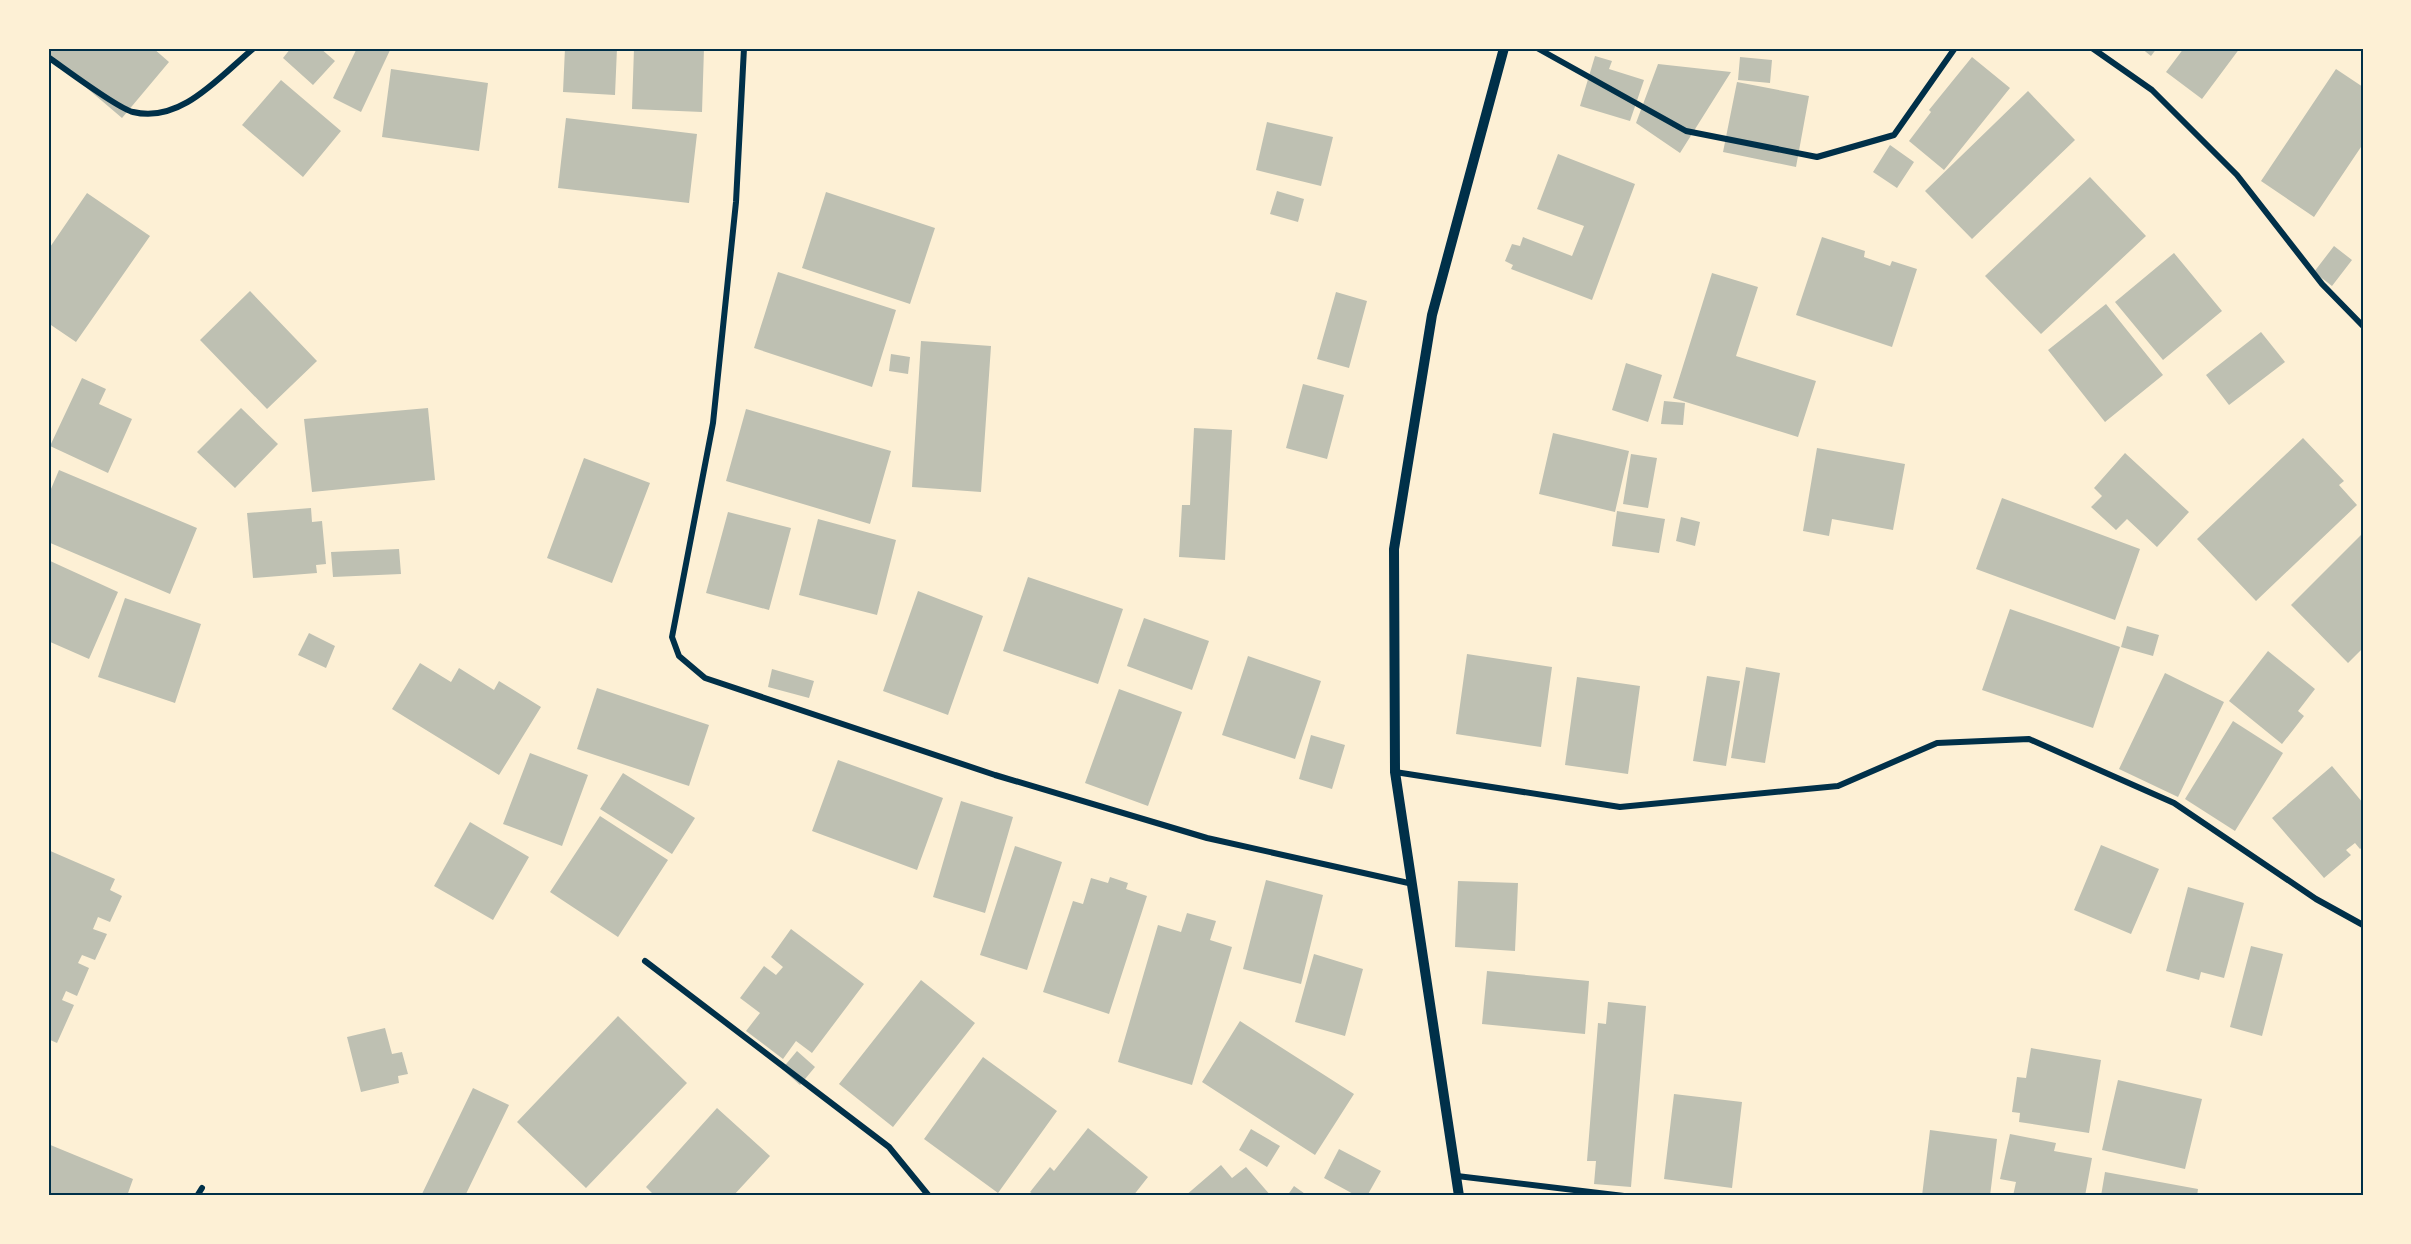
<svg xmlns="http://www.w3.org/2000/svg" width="2411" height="1244" font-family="Spectral,serif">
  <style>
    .building { fill: #bec0b2 }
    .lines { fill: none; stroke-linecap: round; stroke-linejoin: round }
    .minor { stroke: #003049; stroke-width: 6 }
    .tertiary { stroke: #003049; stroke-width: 10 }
    .neatline { fill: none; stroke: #003049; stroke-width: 2 }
  </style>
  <rect width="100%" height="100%" fill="#fdf0d5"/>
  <path class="building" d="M 48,48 L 153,48 L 169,62 L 122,118 L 48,55 Z
    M 291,48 L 320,48 L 335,61 L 313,85 L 283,58 Z
    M 357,48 L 391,48 L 361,112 L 333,98 Z
    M 565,48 L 617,48 L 615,95 L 563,92 Z
    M 634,48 L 704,48 L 702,112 L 632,109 Z
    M 2141,48 L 2157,48 L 2151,56 Z
    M 2184,48 L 2240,48 L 2202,99 L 2166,72 Z
    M 1595,56 L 1612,61 L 1609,69 L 1644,80 L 1630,121 L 1580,106 Z
    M 1740,57 L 1772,60 L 1770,83 L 1738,80 Z
    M 1972,57 L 2010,88 L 1944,170 L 1909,141 L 1931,112 L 1929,110 Z
    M 1658,64 L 1731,72 L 1680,153 L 1636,123 Z
    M 391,69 L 488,83 L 479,151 L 382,137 Z
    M 2336,69 L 2363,87 L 2363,144 L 2314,217 L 2261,181 Z
    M 281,80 L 341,131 L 303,177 L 242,125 Z
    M 1737,82 L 1809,96 L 1796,167 L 1723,152 Z
    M 2028,91 L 2075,140 L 1972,239 L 1925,191 Z
    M 566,118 L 697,134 L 689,203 L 558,188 Z
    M 1267,122 L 1333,137 L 1321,186 L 1256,170 Z
    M 1890,145 L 1914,162 L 1897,188 L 1873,172 Z
    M 1558,154 L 1635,184 L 1592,300 L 1511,269 L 1513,265 L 1505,261 L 1512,244 L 1520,246 L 1523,237 L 1572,256 L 1584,226 L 1537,209 Z
    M 2090,177 L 2146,236 L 2041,334 L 1985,276 Z
    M 1277,191 L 1304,199 L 1298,222 L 1270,214 Z
    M 826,192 L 935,228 L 910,304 L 802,268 Z
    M 87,193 L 150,236 L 76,342 L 48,323 L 48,250 Z
    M 1822,237 L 1865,251 L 1864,257 L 1890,266 L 1892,261 L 1917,269 L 1892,347 L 1796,315 Z
    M 2334,246 L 2352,260 L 2332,286 L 2314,272 Z
    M 2174,253 L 2222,311 L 2163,360 L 2115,302 Z
    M 778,272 L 896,310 L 872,387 L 754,348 Z
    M 1712,273 L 1758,287 L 1736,356 L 1816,381 L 1798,437 L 1673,398 Z
    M 250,291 L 317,361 L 267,409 L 200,340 Z
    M 1336,292 L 1367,301 L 1349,368 L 1317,359 Z
    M 2106,304 L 2163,375 L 2105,422 L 2048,350 Z
    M 2261,332 L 2285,362 L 2229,405 L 2206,375 Z
    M 921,341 L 991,346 L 981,492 L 912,487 Z
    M 891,354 L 910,357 L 908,374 L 889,371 Z
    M 1626,363 L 1662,375 L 1648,422 L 1612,410 Z
    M 82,378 L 106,389 L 99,404 L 132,419 L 108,473 L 50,446 Z
    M 1303,384 L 1344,395 L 1327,459 L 1286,448 Z
    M 1664,401 L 1685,403 L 1683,425 L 1661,424 Z
    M 241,408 L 278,444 L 235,488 L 197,452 Z
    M 428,408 L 435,480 L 312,492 L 304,419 Z
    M 746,409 L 891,451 L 870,524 L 726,481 Z
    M 1194,428 L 1232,430 L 1225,560 L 1179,557 L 1182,505 L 1190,505 Z
    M 1553,433 L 1629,451 L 1615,512 L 1539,494 Z
    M 2303,438 L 2344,481 L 2339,485 L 2357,505 L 2256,601 L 2197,539 Z
    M 1817,448 L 1905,464 L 1893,530 L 1832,519 L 1829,536 L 1803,531 Z
    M 2125,453 L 2189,512 L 2157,547 L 2127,519 L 2116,530 L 2091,507 L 2102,496 L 2094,488 Z
    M 1631,454 L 1657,458 L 1648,508 L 1623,504 Z
    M 584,458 L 650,483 L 612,583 L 547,558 Z
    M 59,470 L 197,528 L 170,594 L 48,542 L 48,496 Z
    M 2002,498 L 2140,549 L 2115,620 L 1976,569 Z
    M 311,508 L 312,522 L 322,521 L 326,564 L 316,565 L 317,573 L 253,578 L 247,513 Z
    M 1617,511 L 1665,519 L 1659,553 L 1612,546 Z
    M 728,512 L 791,528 L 769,610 L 706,593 Z
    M 1681,517 L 1700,522 L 1695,546 L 1676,541 Z
    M 818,519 L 896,540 L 877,615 L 799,595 Z
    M 2363,533 L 2363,648 L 2348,663 L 2291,605 Z
    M 399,549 L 401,574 L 333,577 L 331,552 Z
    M 48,560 L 118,592 L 89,659 L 48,641 Z
    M 1028,577 L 1123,609 L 1098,684 L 1003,651 Z
    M 918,591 L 983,616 L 948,715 L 883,691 Z
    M 125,598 L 201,624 L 175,703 L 98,677 Z
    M 2010,609 L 2120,647 L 2093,728 L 1982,690 Z
    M 1144,618 L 1209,641 L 1192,690 L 1127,666 Z
    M 2127,626 L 2159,635 L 2153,656 L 2121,647 Z
    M 309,633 L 335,646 L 326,668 L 298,655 Z
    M 2268,651 L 2315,689 L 2298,711 L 2304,716 L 2282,744 L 2229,701 Z
    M 1467,654 L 1552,667 L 1541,747 L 1456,734 Z
    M 1248,656 L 1321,681 L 1295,759 L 1222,735 Z
    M 420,663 L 451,682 L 459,668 L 494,690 L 499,681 L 541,707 L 499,775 L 392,709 Z
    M 1746,667 L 1780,673 L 1765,763 L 1731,758 Z
    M 772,669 L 814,681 L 809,698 L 768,687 Z
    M 2165,673 L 2224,702 L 2178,797 L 2119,769 Z
    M 1707,676 L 1740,681 L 1726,766 L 1693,761 Z
    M 1577,677 L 1640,686 L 1628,774 L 1565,765 Z
    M 597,688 L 709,725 L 689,786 L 577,749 Z
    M 1119,689 L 1182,712 L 1148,806 L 1085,783 Z
    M 2233,721 L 2283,753 L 2235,831 L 2185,799 Z
    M 1311,735 L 1345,745 L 1332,789 L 1299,779 Z
    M 530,753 L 588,775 L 562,846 L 503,824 Z
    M 838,760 L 943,798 L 917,870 L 812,831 Z
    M 2332,766 L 2363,803 L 2363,847 L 2360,849 L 2355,843 L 2346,850 L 2351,855 L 2324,878 L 2272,818 Z
    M 623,773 L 695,818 L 672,854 L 600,809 Z
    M 961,801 L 1013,817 L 985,913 L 933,897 Z
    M 600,816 L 668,860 L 618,937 L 550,892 Z
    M 470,822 L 529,857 L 493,920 L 434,886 Z
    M 2101,845 L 2159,869 L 2131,934 L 2074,910 Z
    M 1015,846 L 1062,862 L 1027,970 L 980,955 Z
    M 48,850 L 115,879 L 110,890 L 122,896 L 110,922 L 98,917 L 93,929 L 107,934 L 95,960 L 82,955 L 78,963 L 89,968 L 77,996 L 66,991 L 62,1000 L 74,1005 L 57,1043 L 48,1039 Z
    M 1110,877 L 1128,883 L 1126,889 L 1147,896 L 1109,1014 L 1043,992 L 1073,901 L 1083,904 L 1091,878 L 1108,883 Z
    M 1266,880 L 1323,895 L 1301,984 L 1243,969 Z
    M 1458,881 L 1518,883 L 1515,951 L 1455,947 Z
    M 2188,887 L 2244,903 L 2224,978 L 2201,972 L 2199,980 L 2166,971 Z
    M 1187,913 L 1216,921 L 1210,940 L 1232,947 L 1192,1085 L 1118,1062 L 1158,925 L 1181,932 Z
    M 791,929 L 864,984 L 812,1053 L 796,1041 L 783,1059 L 746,1031 L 760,1013 L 740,998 L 764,966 L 776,975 L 783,967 L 771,957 Z
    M 2251,946 L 2283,954 L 2262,1036 L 2230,1027 Z
    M 1314,954 L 1363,969 L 1345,1036 L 1295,1022 Z
    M 1487,971 L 1589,981 L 1585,1034 L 1482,1024 Z
    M 921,980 L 975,1023 L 893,1127 L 839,1084 Z
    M 1608,1002 L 1646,1006 L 1631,1187 L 1594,1184 L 1596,1161 L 1587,1161 L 1598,1023 L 1606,1024 Z
    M 618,1016 L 687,1083 L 586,1188 L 517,1122 Z
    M 1240,1021 L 1354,1094 L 1315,1155 L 1202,1082 Z
    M 385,1028 L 392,1054 L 402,1052 L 408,1074 L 398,1076 L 399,1083 L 361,1092 L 347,1037 Z
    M 2031,1048 L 2101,1060 L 2089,1133 L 2019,1122 L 2020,1113 L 2012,1112 L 2017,1077 L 2026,1078 Z
    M 797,1051 L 815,1067 L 800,1085 L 782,1069 Z
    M 983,1057 L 1057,1111 L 998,1193 L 924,1139 Z
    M 2118,1080 L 2202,1099 L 2185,1169 L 2102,1150 Z
    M 473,1088 L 509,1105 L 465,1196 L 421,1196 Z
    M 1674,1094 L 1742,1102 L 1732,1188 L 1664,1179 Z
    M 717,1108 L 770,1156 L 733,1196 L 655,1196 L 646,1187 Z
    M 1088,1128 L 1148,1177 L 1133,1196 L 1036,1196 L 1030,1192 L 1050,1167 L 1054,1171 Z
    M 1251,1129 L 1280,1146 L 1267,1167 L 1239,1150 Z
    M 1930,1130 L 1997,1139 L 1990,1196 L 1922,1196 Z
    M 2010,1134 L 2056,1143 L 2054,1151 L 2092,1158 L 2085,1196 L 2013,1196 L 2016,1182 L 2000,1179 Z
    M 48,1144 L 133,1179 L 127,1196 L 48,1196 Z
    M 1339,1149 L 1381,1171 L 1367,1196 L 1357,1196 L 1324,1178 Z
    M 1221,1165 L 1232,1178 L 1246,1167 L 1271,1196 L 1185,1196 Z
    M 2105,1172 L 2198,1189 L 2197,1196 L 2101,1196 Z
    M 1294,1186 L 1308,1196 L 1287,1196 Z"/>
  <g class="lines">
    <path class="minor" d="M 744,48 L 736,202 L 713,423 L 672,637 L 679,656 L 705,678 L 995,775 L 1207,838 L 1413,884
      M 1537,48 L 1686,131 L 1817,157 L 1894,135 L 1955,48
      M 2092,48 L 2152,90 L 2237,175 L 2322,284 L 2363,326
      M 48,57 C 64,68 118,109 133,112 C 181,124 220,76 254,48
      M 1395,772 L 1620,807 L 1838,786 L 1937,743 L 2029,739 L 2174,803 L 2316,899 L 2363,925
      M 645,961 L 889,1147 L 929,1196
      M 1457,1176 L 1624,1196
      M 197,1196 L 202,1188"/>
    <path class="tertiary" d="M 1459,1196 L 1395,772 L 1394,549 L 1432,315 L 1504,48"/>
  </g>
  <rect width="2411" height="1244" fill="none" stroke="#fdf0d5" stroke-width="99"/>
  <rect x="50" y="50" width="2312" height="1144" class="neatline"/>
</svg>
